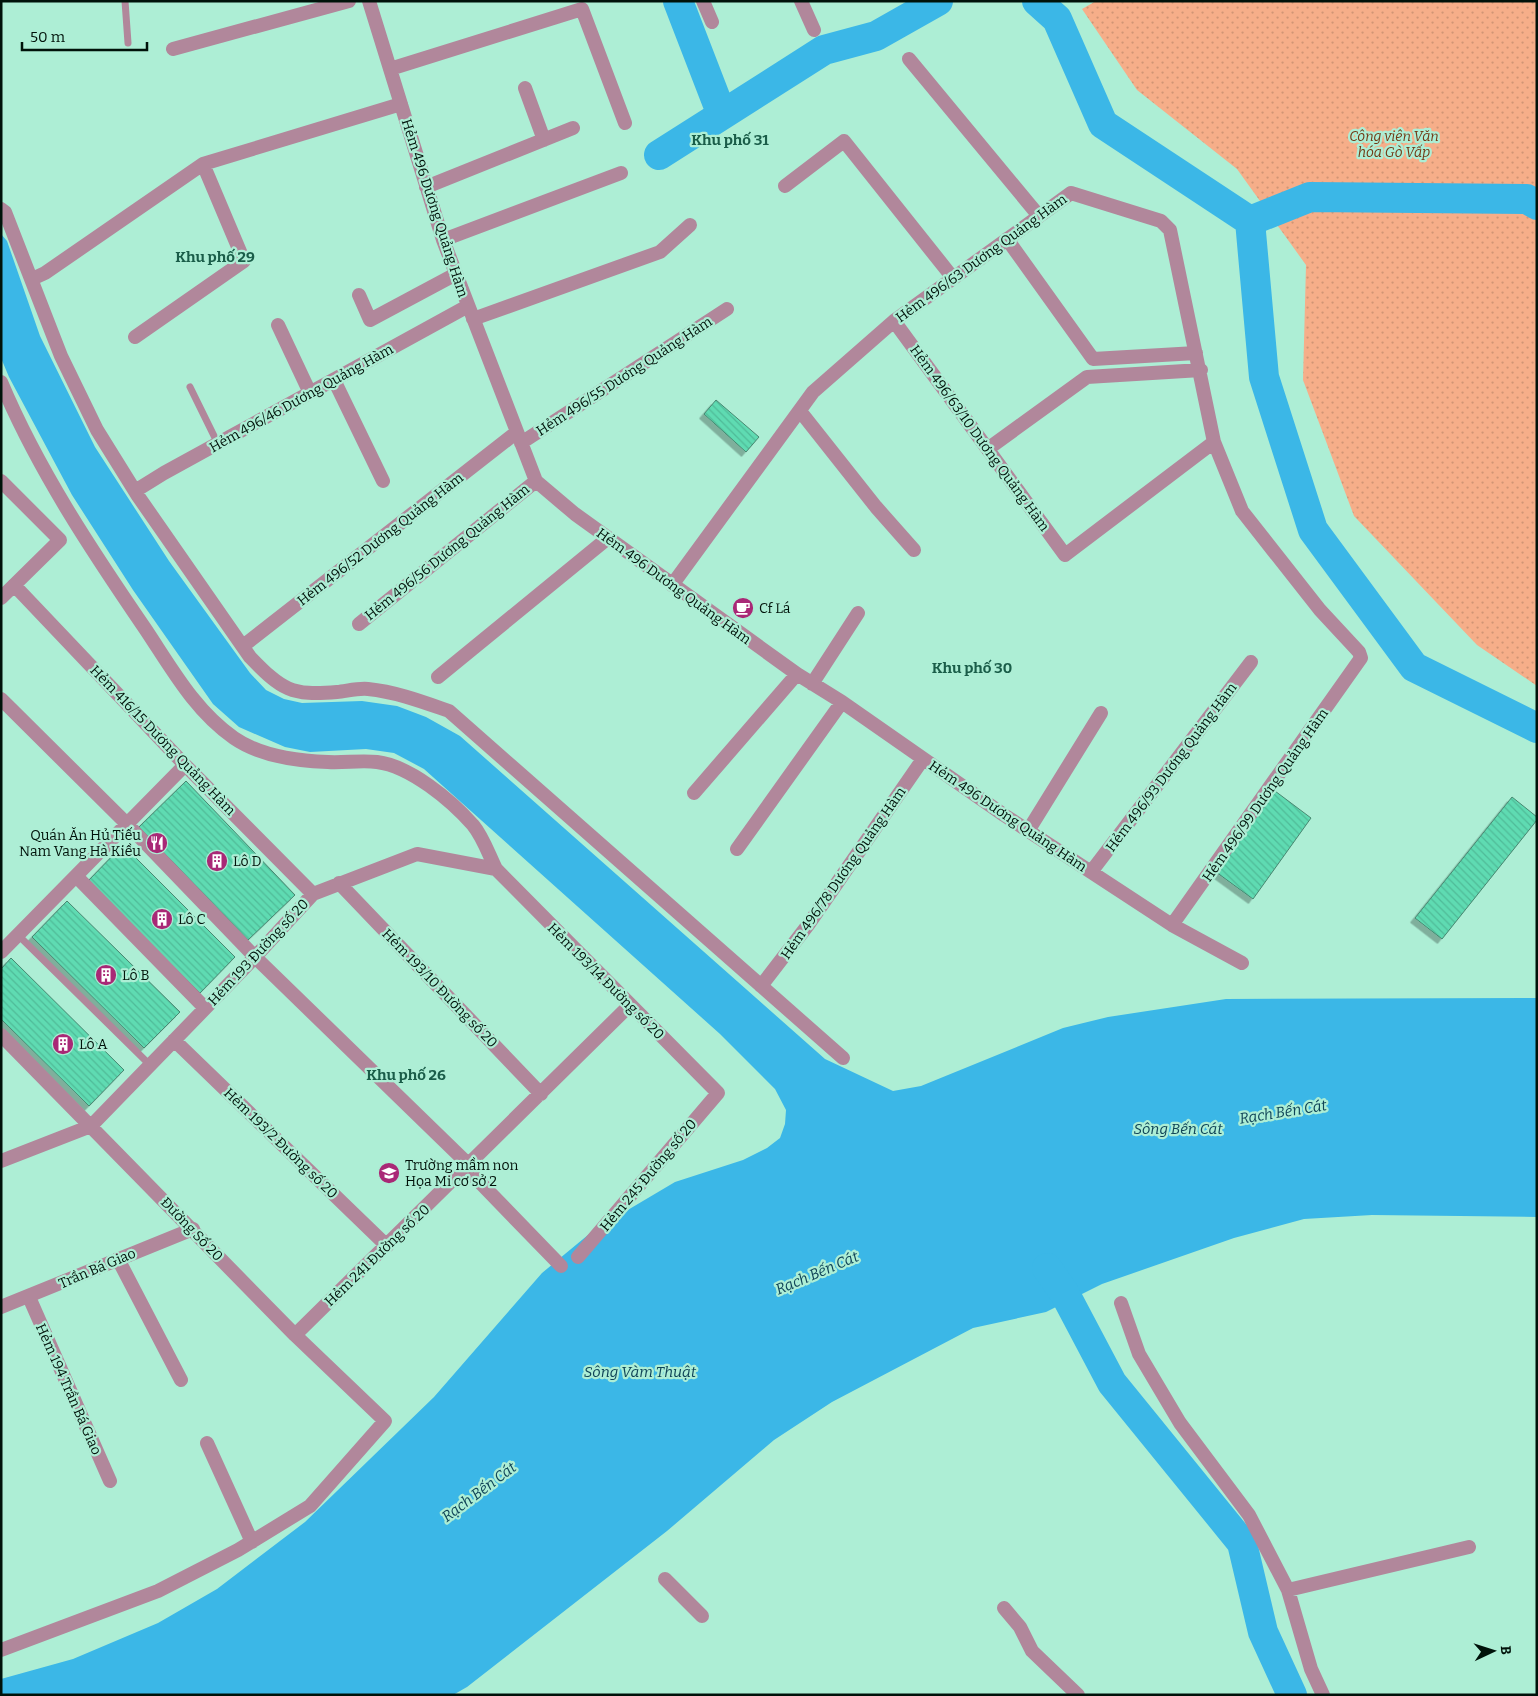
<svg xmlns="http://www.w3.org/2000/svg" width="1538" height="1696" font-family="Bitter,serif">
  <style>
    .park { fill: url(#park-dots) }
    .water { fill: #3bb7e7 }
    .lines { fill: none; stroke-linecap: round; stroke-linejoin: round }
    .river { stroke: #3bb7e7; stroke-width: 30 }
    .building { fill: url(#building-back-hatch); stroke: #488771; filter: url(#shadow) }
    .service { stroke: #b1879b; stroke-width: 7 }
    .minor { stroke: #b1879b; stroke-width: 14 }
    .tertiary { stroke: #b1879b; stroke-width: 14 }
    .labels { text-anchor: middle; stroke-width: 4.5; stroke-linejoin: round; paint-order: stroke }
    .park-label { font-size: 14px; font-style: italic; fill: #723915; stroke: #adeed5 }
    .street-label { font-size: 14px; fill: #00120a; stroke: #adeed5 }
    .poi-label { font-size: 14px; fill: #00120a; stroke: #adeed5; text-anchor: start }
    .neighbourhood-label { font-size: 15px; font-weight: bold; fill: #1a5d49; stroke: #adeed5 }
    .water-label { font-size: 15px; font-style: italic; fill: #0f4357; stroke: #adeed5 }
  </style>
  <defs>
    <pattern id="park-dots" width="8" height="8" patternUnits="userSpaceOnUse" patternTransform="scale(1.25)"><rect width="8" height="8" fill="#f6ae89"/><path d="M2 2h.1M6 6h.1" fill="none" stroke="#d19575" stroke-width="1.8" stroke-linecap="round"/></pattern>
    <pattern id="building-back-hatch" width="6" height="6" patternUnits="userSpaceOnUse" patternTransform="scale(1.25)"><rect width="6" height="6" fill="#5edbb2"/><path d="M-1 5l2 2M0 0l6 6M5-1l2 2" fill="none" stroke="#50bb98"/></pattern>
    <filter id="shadow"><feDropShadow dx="-4.5" dy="4.5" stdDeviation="0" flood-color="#0004"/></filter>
  </defs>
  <rect width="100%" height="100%" fill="#adeed5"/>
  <path class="park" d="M 1096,1 L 1537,1 L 1537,686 L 1477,645 L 1354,516 L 1303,380 L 1306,265 L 1237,169 L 1137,90 L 1082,9 Z"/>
  <path class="water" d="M 1,234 L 7,241 L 40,336 L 95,447 L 169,561 L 250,673 L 266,690 L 284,699 L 302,703 L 362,701 L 397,706 L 426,717 L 460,736 L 825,1059 L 893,1091 L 921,1086 L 1063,1028 L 1108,1017 L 1226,999 L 1537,998 L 1537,1217 L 1372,1215 L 1304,1219 L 1234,1238 L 1102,1284 L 1046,1312 L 973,1328 L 832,1402 L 774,1440 L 667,1531 L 467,1687 L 453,1695 L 1,1695 L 1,1679 L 73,1659 L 158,1623 L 217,1589 L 305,1522 L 434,1397 L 542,1273 L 594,1230 L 675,1182 L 743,1160 L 767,1148 L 780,1138 L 785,1124 L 786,1110 L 775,1089 L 720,1034 L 424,769 L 394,753 L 366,749 L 310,752 L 285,747 L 239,727 L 213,704 L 133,590 L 72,495 L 9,377 L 1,358 Z"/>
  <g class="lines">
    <path class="river" d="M 678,1 L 722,115
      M 1037,1 L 1057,19 L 1103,124 L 1250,221
      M 659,155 L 824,50 L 876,36 L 938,1
      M 1537,205 L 1527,199 L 1310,197 L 1250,221 L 1264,377 L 1313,530 L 1414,667 L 1537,728
      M 1047,1268 L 1065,1294 L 1112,1383 L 1242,1543 L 1263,1632 L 1292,1695"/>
  </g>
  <path class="building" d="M 716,400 L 759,437 L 746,452 L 704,414 Z
    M 186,781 L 295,895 L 248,940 L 139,827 Z
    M 1275,791 L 1311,818 L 1253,899 L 1216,872 Z
    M 1512,797 L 1537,817 L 1537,820 L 1442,939 L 1415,918 Z
    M 123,845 L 235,957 L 200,993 L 88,881 Z
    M 67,901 L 180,1012 L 144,1048 L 32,937 Z
    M 11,958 L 124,1070 L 89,1106 L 1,1019 L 1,969 Z"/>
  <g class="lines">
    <path class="service" d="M 125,1 L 128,43
      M 190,387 L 218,444
      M 18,935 L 150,1065"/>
    <path class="minor" d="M 369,1 L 443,240 L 536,481 L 575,514 L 797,674 L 842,702 L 1004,815 L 1172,925 L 1242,963
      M 703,1 L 712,22
      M 801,1 L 814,30
      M 173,49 L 349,1
      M 909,59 L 1039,216
      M 390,69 L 582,9 L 625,123
      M 525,88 L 544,140
      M 785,186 L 844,141 L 953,278
      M 426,187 L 573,128
      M 1,209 L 5,212 L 61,356 L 97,430 L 138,496 L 250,657 C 282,690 291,696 337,692 C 347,691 358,688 368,689 C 397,692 423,702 449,711 L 843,1058
      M 1007,239 L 1093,359 L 1196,353
      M 443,240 L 621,173
      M 32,279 L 45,273 L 203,164 L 401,104
      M 359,295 L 370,320 L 456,274
      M 473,319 L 660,252 L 690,225
      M 894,321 L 1065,555 L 1214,442
      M 278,325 L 310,393
      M 135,337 L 244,261 L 203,164
      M 334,380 L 383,481
      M 1,382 C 38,470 92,551 146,630 C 172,669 195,711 234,738 C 260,756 297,761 328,762 C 344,763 361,760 377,762 C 410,766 451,800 473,825 C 483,837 489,855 496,869 L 718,1093 L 578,1257
      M 800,411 L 876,507 L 914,550
      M 521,443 L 727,309
      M 989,448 L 1087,377 L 1201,370
      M 1,481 L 60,540 L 1,598
      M 135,491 L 164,473 L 468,306
      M 14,585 L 185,765 L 313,894
      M 672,585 L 813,392 L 894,321 L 1071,193 L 1161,221 L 1170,230 L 1214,442 L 1242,511 L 1320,610 L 1359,652 L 1361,658 L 1172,925
      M 359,624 L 536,481
      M 243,646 L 517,432
      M 438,677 L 608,538
      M 812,684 L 858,613
      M 1,699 L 128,825 L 255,957 L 469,1165
      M 694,793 L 797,674
      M 1028,831 L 1101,713
      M 737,849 L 842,702
      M 1091,872 L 1251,662
      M 77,877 L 205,1008
      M 339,883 L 541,1094
      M 1,952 L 185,765
      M 761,986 L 808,925 L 923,759
      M 1,1035 L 295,1335 L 385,1421 L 310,1506 L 238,1550 L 158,1591 L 1,1650
      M 174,1040 L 387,1246
      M 1,1161 L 91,1126 L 255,957 L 313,894 L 417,854 L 496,869
      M 466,1168 L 561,1266
      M 118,1259 L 181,1380
      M 29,1297 L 110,1481
      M 1121,1303 L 1139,1354 L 1180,1423 L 1249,1515 L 1288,1590 L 1311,1669 L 1323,1695
      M 295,1335 L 629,1006
      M 207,1443 L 252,1542
      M 665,1579 L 702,1616
      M 1288,1590 L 1469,1547
      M 1004,1608 L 1020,1627 L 1032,1651 L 1078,1695"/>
    <path class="tertiary" d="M 1,1307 L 193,1229"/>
  </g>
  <defs>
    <g id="cafe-disc" transform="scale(1.125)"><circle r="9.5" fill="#a92876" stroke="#adeed5"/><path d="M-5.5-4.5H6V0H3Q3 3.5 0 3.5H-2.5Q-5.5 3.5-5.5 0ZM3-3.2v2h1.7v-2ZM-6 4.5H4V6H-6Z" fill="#fff"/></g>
    <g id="restaurant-disc" transform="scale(1.125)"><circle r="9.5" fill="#a92876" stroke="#adeed5"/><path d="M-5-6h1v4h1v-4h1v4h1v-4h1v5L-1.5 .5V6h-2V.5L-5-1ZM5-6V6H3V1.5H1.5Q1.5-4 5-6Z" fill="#fff"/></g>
    <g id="building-disc" transform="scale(1.125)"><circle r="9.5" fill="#a92876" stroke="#adeed5"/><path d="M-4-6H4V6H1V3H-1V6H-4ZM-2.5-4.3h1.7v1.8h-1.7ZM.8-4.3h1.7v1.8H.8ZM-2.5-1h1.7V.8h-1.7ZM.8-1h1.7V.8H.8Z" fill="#fff"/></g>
    <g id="school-disc" transform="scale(1.125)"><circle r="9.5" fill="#a92876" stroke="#adeed5"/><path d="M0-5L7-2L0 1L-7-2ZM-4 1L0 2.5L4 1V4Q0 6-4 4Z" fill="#fff"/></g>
  </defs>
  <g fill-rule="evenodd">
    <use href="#cafe-disc" x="743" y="608"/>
    <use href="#restaurant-disc" x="157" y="843"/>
    <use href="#building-disc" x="217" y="861"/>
    <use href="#building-disc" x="162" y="919"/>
    <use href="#building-disc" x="106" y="975"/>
    <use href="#building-disc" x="63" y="1044"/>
    <use href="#school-disc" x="389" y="1173"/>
  </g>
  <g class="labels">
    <g class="park-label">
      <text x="1394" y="141">Công viên Văn<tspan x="1394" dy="16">hóa Gò Vấp</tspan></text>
    </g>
    <g class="street-label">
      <text transform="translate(435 208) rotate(72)" y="5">Hẻm 496 Dương Quảng Hàm</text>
      <text transform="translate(981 258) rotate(-36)" y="5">Hẻm 496/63 Dương Quảng Hàm</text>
      <text transform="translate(624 376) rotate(-33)" y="5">Hẻm 496/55 Dương Quảng Hàm</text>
      <text transform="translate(301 398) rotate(-29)" y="5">Hẻm 496/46 Dương Quảng Hàm</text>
      <text transform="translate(980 438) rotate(54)" y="5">Hẻm 496/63/10 Dương Quảng Hàm</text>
      <text transform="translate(380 539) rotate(-38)" y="5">Hẻm 496/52 Dương Quảng Hàm</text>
      <text transform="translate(447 552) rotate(-39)" y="5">Hẻm 496/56 Dương Quảng Hàm</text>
      <text transform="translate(674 586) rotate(36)" y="5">Hẻm 496 Dương Quảng Hàm</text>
      <text transform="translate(163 740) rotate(46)" y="5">Hẻm 416/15 Dương Quảng Hàm</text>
      <text transform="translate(1171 767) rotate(-53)" y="5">Hẻm 496/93 Dương Quảng Hàm</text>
      <text transform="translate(1265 795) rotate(-55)" y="5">Hẻm 496/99 Dương Quảng Hàm</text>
      <text transform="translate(1008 816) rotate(34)" y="5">Hẻm 496 Dương Quảng Hàm</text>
      <text transform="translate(843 873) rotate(-55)" y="5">Hẻm 496/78 Dương Quảng Hàm</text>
      <text transform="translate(258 952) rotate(-47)" y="5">Hẻm 193 Đường số 20</text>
      <text transform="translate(606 981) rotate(45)" y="5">Hẻm 193/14 Đường số 20</text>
      <text transform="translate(440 988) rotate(46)" y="5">Hẻm 193/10 Đường số 20</text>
      <text transform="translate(281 1143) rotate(44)" y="5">Hẻm 193/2 Đường số 20</text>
      <text transform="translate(648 1175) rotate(-50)" y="5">Hẻm 245 Đường số 20</text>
      <text transform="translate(192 1229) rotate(46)" y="5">Đường Số 20</text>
      <text transform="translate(377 1255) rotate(-44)" y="5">Hẻm 241 Đường số 20</text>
      <text transform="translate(97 1268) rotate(-23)" y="5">Trần Bá Giao</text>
      <text transform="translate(69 1389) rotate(66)" y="5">Hẻm 194 Trần Bá Giao</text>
    </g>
    <g class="poi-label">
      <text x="759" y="613">Cf Lá</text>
      <text x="141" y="840" text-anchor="end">Quán Ăn Hủ Tiếu<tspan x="141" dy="16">Nam Vang Hà Kiều</tspan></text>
      <text x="233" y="866">Lô D</text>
      <text x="178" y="924">Lô C</text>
      <text x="122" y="980">Lô B</text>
      <text x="79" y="1049">Lô A</text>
      <text x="405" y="1170">Trường mầm non<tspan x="405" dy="16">Họa Mi cơ sở 2</tspan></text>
    </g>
    <g class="neighbourhood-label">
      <text x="730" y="145">Khu phố 31</text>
      <text x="215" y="262">Khu phố 29</text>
      <text x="972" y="673">Khu phố 30</text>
      <text x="406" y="1080">Khu phố 26</text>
    </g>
    <g class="water-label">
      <text transform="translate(1283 1112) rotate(-9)" y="5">Rạch Bến Cát</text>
      <text x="1178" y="1134">Sông Bến Cát</text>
      <text transform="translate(817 1273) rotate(-23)" y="5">Rạch Bến Cát</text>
      <text x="640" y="1377">Sông Vàm Thuật</text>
      <text transform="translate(479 1492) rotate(-37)" y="5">Rạch Bến Cát</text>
    </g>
  </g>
  <rect width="1538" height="1696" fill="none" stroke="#00120a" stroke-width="5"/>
  <g transform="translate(1493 1651) rotate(86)" stroke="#adeed5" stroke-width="4" paint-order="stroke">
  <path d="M0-4L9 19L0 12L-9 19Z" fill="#00120a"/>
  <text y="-8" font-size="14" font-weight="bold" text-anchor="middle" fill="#00120a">B</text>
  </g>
  <path d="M22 42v8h125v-8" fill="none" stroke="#00120a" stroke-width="2.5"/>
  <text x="30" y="42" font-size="15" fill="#00120a" stroke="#adeed5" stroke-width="4" paint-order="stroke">50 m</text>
</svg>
